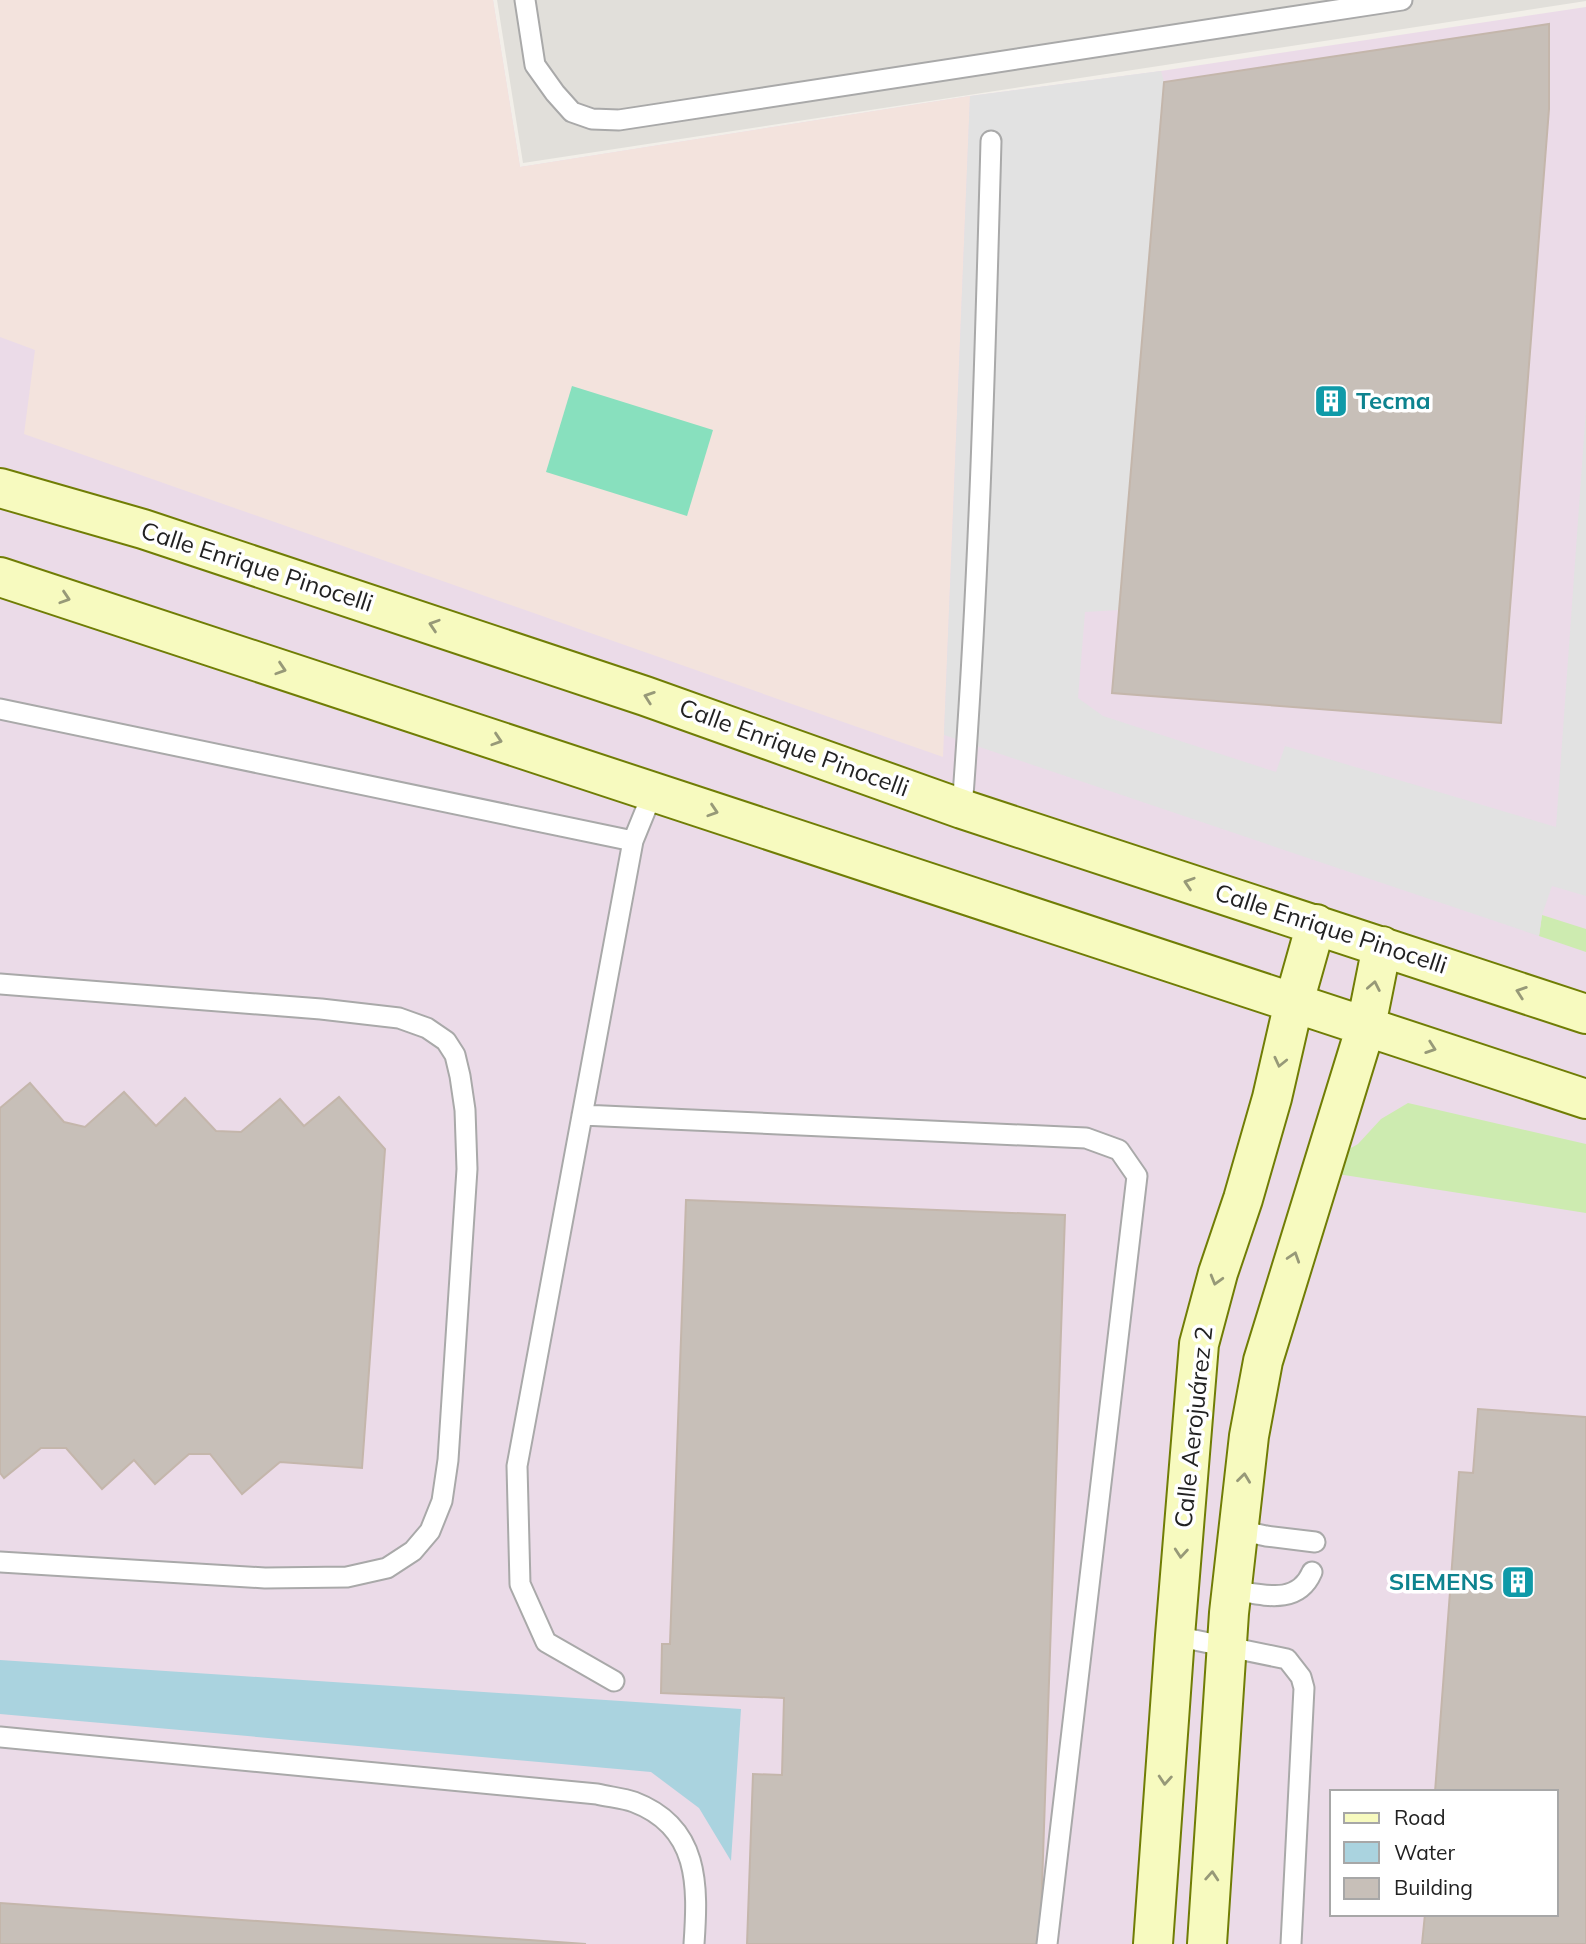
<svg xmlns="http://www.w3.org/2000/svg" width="1586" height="1944" font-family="Mulish,sans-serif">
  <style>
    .industrial { fill: #ebdbe8; fill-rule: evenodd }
    .military { fill: #f3e3dd }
    .airport { fill: #e1dfda }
    .grass { fill: #cdebb0 }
    .pitch { fill: #88e0be }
    .parking { fill: #e2e2e2 }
    .water { fill: #aad3df }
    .building { fill: #c7bfb8; stroke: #c4b6ab; stroke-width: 2 }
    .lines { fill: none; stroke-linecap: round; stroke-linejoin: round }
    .lane-casing { stroke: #a9a9a9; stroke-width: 23 }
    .secondary-casing { stroke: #707d05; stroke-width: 42 }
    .lane { stroke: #fff; stroke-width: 19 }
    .secondary { stroke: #f7fabf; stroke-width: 38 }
    .oneway { stroke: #979978 }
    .labels { text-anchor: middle; stroke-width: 7; stroke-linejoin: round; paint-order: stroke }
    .culture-label { font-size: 24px; font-weight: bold; fill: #0d838f; stroke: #fff; text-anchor: start }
    .street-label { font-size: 24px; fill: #222; stroke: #fff }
  </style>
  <rect width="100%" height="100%" fill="#f2efe9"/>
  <path class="industrial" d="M 0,0 L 493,0 L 520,167 L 970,96 L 1161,71 L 1586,7 L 1586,1944 L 0,1944 ZM 1332,1792 L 1556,1792 L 1556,1914 L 1332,1914 Z"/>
  <path class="military" d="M 0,0 L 493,0 L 520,167 L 970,96 L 943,757 L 24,434 L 35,350 L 0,337 Z"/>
  <path class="airport" d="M 497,0 L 1586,0 L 1586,1 L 523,163 Z"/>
  <path class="grass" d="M 1542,915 L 1586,929 L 1586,952 L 1539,936 Z
    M 1408,1103 L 1586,1144 L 1586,1213 L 1312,1170 L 1358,1144 L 1381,1119 Z"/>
  <path class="pitch" d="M 572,386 L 713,430 L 687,516 L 546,472 Z"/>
  <path class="parking" d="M 1161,71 L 1164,82 L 1119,610 L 1085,612 L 1078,698 L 1103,716 L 1276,772 L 1285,746 L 1556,827 L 1586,409 L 1586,896 L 1552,886 L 1542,915 L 1539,936 L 944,735 L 970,96 Z"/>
  <path class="water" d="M 0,1660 L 741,1709 L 731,1861 L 699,1808 L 651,1772 L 0,1714 Z"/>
  <path class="building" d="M 1549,24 L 1549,109 L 1501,723 L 1112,693 L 1164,82 Z
    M 30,1083 L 64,1122 L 85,1127 L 124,1092 L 156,1126 L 185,1098 L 216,1131 L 241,1132 L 280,1099 L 304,1126 L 339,1097 L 385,1149 L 362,1468 L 280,1462 L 242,1494 L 210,1454 L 189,1454 L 155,1484 L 134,1460 L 102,1489 L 66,1448 L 41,1448 L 4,1478 L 0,1473 L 0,1108 Z
    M 686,1200 L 1065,1215 L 1040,1944 L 747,1944 L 753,1774 L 782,1775 L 784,1698 L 661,1693 L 662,1644 L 670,1644 Z
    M 1478,1409 L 1586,1417 L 1586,1944 L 1422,1944 L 1425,1914 L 1556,1914 L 1556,1792 L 1435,1792 L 1459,1472 L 1473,1473 Z
    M 0,1903 L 586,1944 L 0,1944 Z"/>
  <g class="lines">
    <g class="lane-casing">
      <path id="lane" d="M 525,0 L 535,65 L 555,93 L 572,112 L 592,119 L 619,120 L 1402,0
        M 0,709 L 633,841 L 653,792
        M 962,809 C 979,586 985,364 991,141
        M 0,984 L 321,1009 L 399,1018 L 427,1028 L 446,1041 L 455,1055 L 460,1076 L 465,1110 L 467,1169 L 448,1460 L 442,1501 L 430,1531 L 413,1551 L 387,1568 L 347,1577 L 265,1578 L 0,1562
        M 582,1115 L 1086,1138 L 1119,1150 L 1137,1176 L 1047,1944
        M 1238,1530 L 1266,1536 L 1315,1542
        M 1231,1590 C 1261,1594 1297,1607 1312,1572
        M 1175,1636 L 1287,1659 L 1301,1677 L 1304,1688 L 1291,1944
        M 614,1681 L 546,1642 L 520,1584 L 517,1466 L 633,841
        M 0,1737 L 597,1794 C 609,1797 623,1798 634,1802 C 700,1827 698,1886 694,1944"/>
    </g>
    <g class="secondary-casing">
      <path id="secondary" d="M 0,488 L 143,529 L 645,696 L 962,809 L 1586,1014
        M 0,577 L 1586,1099
        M 1153,1944 L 1175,1636 L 1199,1344 L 1218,1273 L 1243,1199 L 1272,1098 L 1294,1002 L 1316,924
        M 1207,1944 L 1229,1613 L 1249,1436 L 1263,1361 L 1366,1026 L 1382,946"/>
    </g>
    <use href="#lane" class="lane"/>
    <use href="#secondary" class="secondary"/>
  </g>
  <defs><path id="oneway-chevron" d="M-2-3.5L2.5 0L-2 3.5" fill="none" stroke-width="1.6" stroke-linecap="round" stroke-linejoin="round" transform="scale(1.75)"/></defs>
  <g class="oneway">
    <use href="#oneway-chevron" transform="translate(65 598) rotate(18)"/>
    <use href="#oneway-chevron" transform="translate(434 625) rotate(-162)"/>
    <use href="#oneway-chevron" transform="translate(281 669) rotate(18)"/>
    <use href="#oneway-chevron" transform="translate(649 697) rotate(-161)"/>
    <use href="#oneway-chevron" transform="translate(497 740) rotate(18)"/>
    <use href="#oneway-chevron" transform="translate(713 811) rotate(18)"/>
    <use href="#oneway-chevron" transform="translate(1189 883) rotate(-162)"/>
    <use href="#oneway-chevron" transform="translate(1374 986) rotate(-79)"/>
    <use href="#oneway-chevron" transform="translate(1521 992) rotate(-161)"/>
    <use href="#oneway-chevron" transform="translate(1431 1048) rotate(19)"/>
    <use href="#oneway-chevron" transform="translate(1280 1062) rotate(103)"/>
    <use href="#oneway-chevron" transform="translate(1294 1257) rotate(-72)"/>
    <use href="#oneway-chevron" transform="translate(1216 1280) rotate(106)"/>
    <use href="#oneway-chevron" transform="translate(1244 1478) rotate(-83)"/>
    <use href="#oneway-chevron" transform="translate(1181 1553) rotate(95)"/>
    <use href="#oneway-chevron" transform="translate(1165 1780) rotate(94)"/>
    <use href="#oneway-chevron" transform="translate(1212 1876) rotate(-86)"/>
  </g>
  <defs>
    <g id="building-square" transform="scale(1.75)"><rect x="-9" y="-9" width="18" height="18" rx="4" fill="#0f9aa8" stroke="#fff"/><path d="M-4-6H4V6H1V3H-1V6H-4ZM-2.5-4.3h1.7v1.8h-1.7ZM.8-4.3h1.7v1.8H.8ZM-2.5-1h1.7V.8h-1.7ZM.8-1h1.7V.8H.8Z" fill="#fff"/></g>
  </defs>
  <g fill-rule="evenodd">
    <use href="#building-square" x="1331" y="401"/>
    <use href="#building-square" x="1518" y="1582"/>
  </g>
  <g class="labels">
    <g class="culture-label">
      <text x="1356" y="409">Tecma</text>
      <text x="1494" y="1590" text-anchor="end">SIEMENS</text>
    </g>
    <g class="street-label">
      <text transform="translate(257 567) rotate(18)" y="8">Calle Enrique Pinocelli</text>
      <text transform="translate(794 748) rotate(20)" y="8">Calle Enrique Pinocelli</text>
      <text transform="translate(1331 929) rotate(18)" y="8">Calle Enrique Pinocelli</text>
      <text transform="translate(1194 1427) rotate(-84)" y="8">Calle Aerojuárez 2</text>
    </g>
  </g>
  <rect x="1330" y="1790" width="228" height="126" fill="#ffffff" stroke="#a7a7a7" stroke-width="2"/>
  <rect x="1344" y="1813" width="35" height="10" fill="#f7fabf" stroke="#a7a7a7" stroke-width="2"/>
  <text x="1394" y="1825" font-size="21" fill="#222222">Road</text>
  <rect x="1344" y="1842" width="35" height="21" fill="#aad3df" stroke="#a7a7a7" stroke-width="2"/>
  <text x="1394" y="1860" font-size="21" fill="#222222">Water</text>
  <rect x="1344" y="1878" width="35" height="21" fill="#c7bfb8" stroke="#a7a7a7" stroke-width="2"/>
  <text x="1394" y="1895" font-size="21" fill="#222222">Building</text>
</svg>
